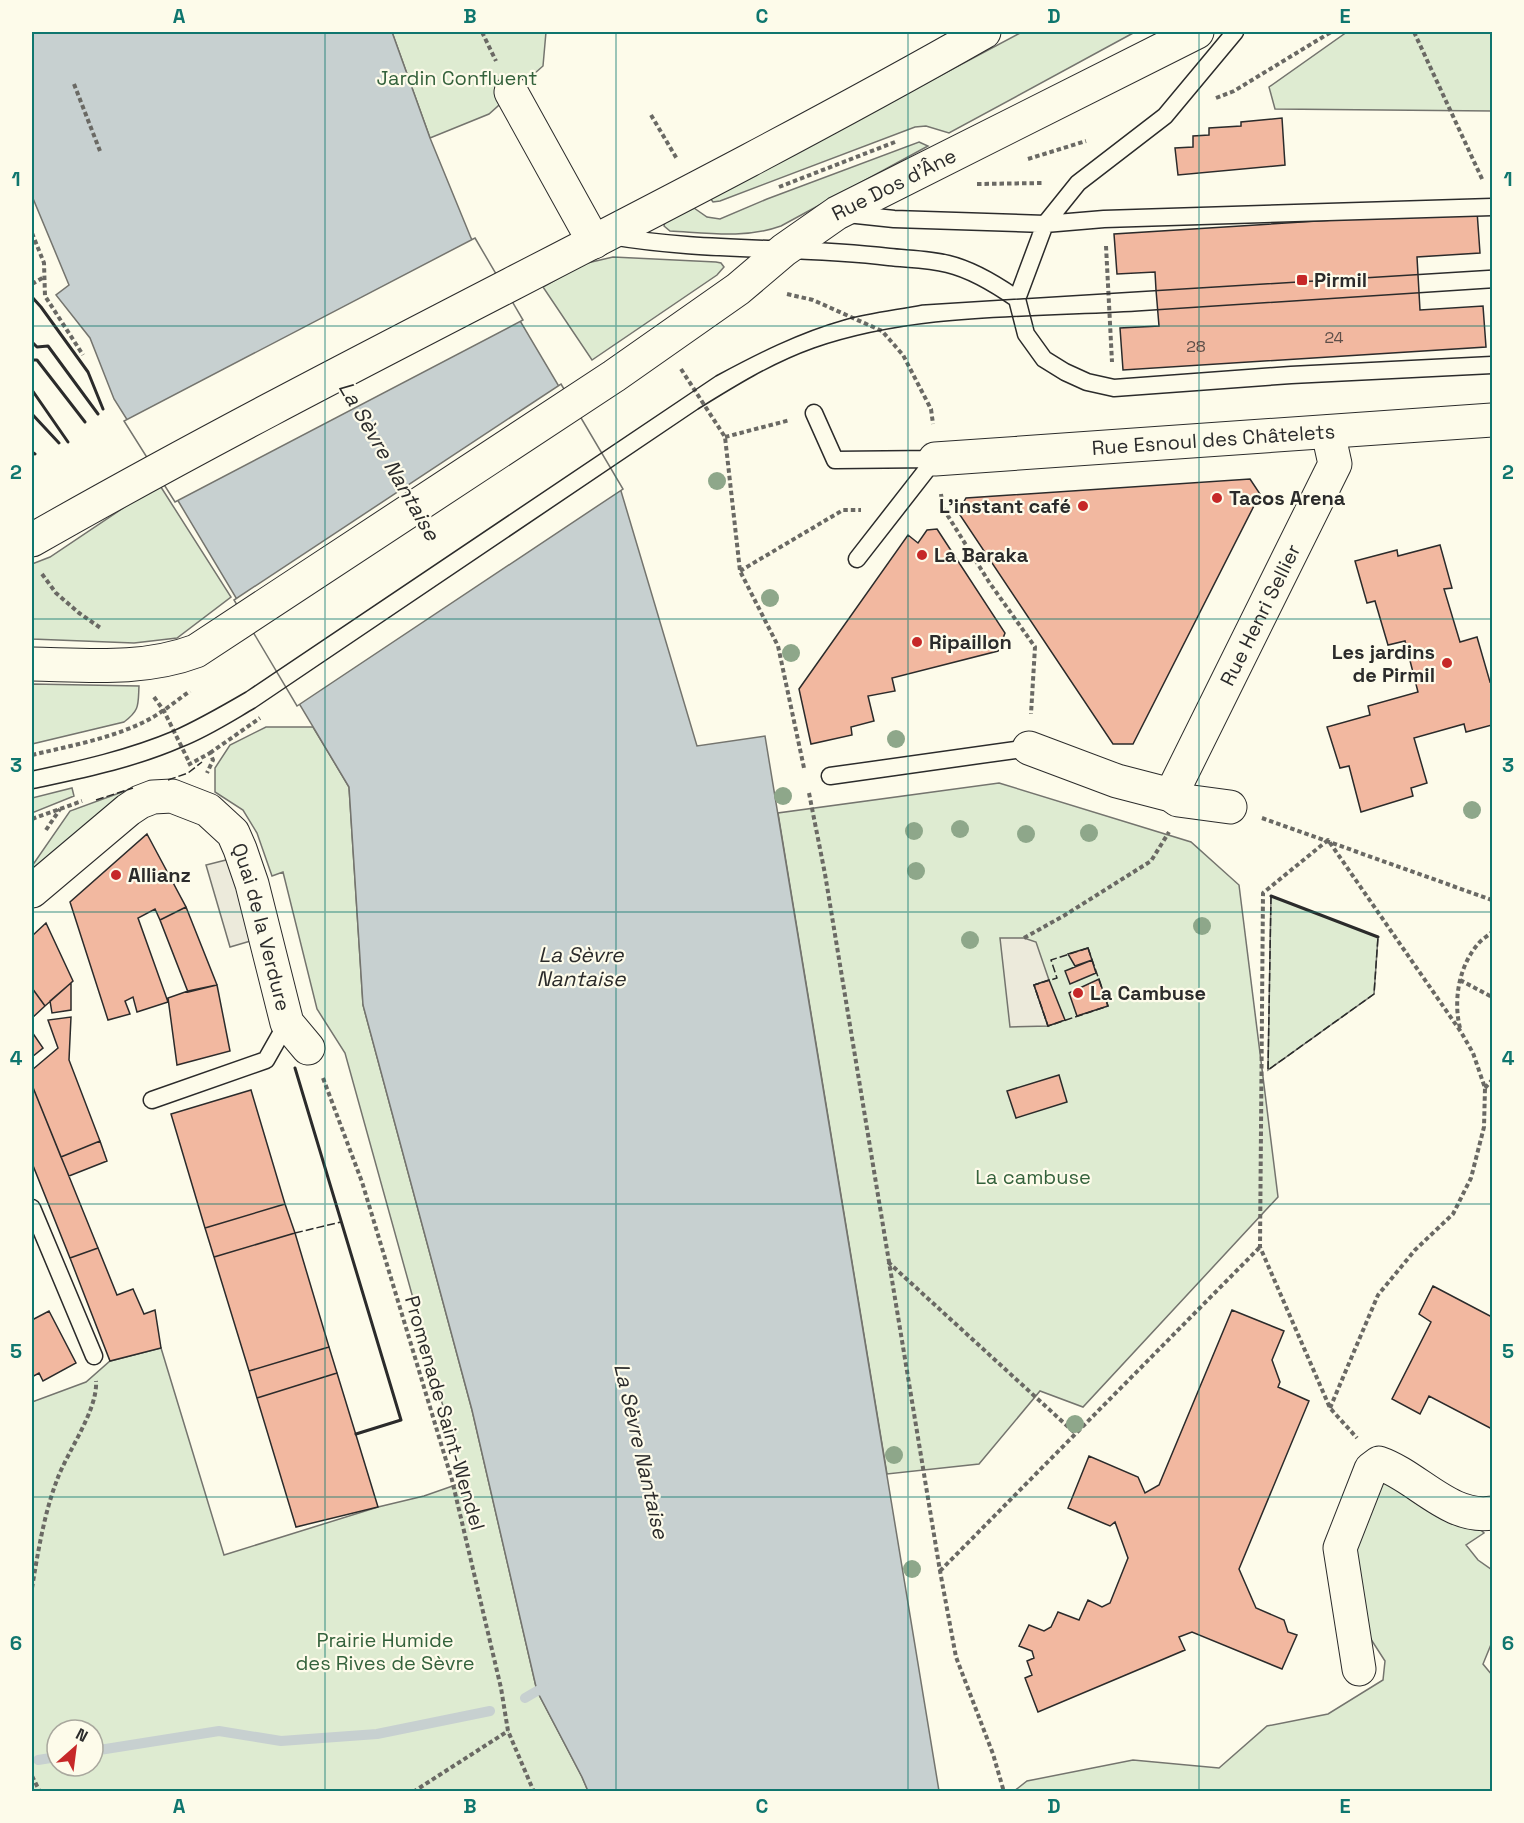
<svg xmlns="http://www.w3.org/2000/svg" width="1524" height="1823" font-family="'Space Grotesk',sans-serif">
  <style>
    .green { fill: #deebd1; stroke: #74746e; stroke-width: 1.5; fill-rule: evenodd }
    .parking { fill: #eceadb; stroke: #74746e; stroke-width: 1.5 }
    .water { fill: #c7d0d0; stroke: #74746e; stroke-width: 1.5 }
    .pier { fill: #fdfbea; stroke: #74746e; stroke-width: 1.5 }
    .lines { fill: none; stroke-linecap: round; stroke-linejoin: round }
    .stream { stroke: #c7d0d0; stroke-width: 10 }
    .building { fill: #f2b8a0; stroke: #2b2b2b; stroke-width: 1.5 }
    .lane-casing { stroke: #2b2b2b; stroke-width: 19 }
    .street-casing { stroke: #2b2b2b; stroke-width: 35 }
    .secondary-casing { stroke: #2b2b2b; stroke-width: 35 }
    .path { stroke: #6a6964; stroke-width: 4; stroke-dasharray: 4.5 3; stroke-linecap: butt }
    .lane { stroke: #fdfbea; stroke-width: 16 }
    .street { stroke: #fdfbea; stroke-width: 33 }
    .secondary { stroke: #fdfbea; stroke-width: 33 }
    .tram { stroke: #2b2b2b; stroke-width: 1.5 }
    .fence { stroke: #2b2b2b; stroke-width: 1.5; stroke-dasharray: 8 3; stroke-linecap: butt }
    .wall { stroke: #2b2b2b; stroke-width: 3 }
    .tree { fill: #8ea78a }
    .grid { fill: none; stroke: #0f766e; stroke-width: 1.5; stroke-opacity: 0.55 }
    .poi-dot { fill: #c62828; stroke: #fdfbea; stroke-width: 2 }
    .labels { text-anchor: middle; stroke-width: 4.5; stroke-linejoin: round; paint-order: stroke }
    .number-label { font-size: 16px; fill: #5d4e48 }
    .park-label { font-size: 20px; fill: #34623c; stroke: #fdfbea }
    .street-label { font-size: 20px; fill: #2b2b2b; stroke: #fdfbea }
    .poi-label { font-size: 20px; font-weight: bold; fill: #2b2b2b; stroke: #fdfbea; text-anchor: start }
    .water-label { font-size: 21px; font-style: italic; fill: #2b2b2b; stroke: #fdfbea }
    .neatline { fill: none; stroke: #0f766e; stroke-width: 2 }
    .grid-label { font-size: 20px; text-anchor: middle; font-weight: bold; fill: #0f766e }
  </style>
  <rect width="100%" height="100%" fill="#fdfbea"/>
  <path class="green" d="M 392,32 L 546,32 L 543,66 L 489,114 L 430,138 Z
    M 1022,32 L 1135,32 L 949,133 L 926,126 L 915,127 L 720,201 L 713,202 L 710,198 Z
    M 1347,32 L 1492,32 L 1492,111 L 1275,109 L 1269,87 Z
    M 919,142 L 928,146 L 781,226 C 745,239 707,233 670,231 L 664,226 L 665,222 L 694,208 L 707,217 L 720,219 L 767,199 Z
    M 613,257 L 716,262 L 721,263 L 724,267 L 717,275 L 592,360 L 543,287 L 583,264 Z
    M 159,484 L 231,597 L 177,638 L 134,643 L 32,639 L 32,564 L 50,557 Z
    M 32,684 L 139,686 C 138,705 140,710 124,722 L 32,744 Z
    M 266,727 L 313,727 L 349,787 L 363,1005 L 472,1410 L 537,1691 L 582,1777 L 588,1791 L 32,1791 L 32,1402 L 86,1382 L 110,1361 L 161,1348 L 224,1555 L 378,1507 L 424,1496 L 464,1482 L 345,1053 L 317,1009 L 283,872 L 272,876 L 257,833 L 243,810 L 215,792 L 215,768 L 230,745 ZM 57,1730 L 93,1730 L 93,1766 L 57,1766 Z
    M 999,783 L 1191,842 L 1239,885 L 1278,1197 L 1083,1407 L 1040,1391 L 979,1464 L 887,1474 L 778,813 Z
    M 72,788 L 74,796 L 32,813 L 32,798 Z
    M 133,788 L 32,873 L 32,866 L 70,811 Z
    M 1271,896 L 1378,937 L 1374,994 L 1268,1070 Z
    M 1379,1475 L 1440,1490 L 1484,1533 L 1466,1545 L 1478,1560 L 1492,1570 L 1492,1642 L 1483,1664 L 1492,1675 L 1492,1791 L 1013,1792 L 1027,1781 L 1133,1760 L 1219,1768 L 1267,1726 L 1328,1714 L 1383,1680 L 1385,1661 L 1336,1585 Z"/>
  <path class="parking" d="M 230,859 L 254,940 L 230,947 L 206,865 Z
    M 1000,938 L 1024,938 L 1036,942 L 1049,980 L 1034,985 L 1048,1026 L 1010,1027 Z"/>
  <path class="water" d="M 32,32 L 392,32 L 430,138 L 471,238 L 621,491 L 697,746 L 765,736 L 939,1791 L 588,1791 L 582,1777 L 537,1691 L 472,1410 L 363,1005 L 349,787 L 177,499 L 114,399 L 90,338 L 56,295 L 69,285 L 32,196 Z"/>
  <path class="pier" d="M 475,238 L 523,320 L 175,502 L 124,421 Z
    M 561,384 L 623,489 L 297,706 L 234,600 Z"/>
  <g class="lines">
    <path class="stream" d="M 525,1698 L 537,1691 L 549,1688
      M 93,1751 L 219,1731 L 281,1741 L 377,1734 L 490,1711
      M 38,1760 L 57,1757"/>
  </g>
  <path class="building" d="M 1282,118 L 1285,165 L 1178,175 L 1175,148 L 1193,147 L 1193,136 L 1209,135 L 1209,128 L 1241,126 L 1241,122 Z
    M 1477,211 L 1480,253 L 1417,257 L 1420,310 L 1483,306 L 1486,347 L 1123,370 L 1120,328 L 1159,326 L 1156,290 L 1155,272 L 1117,274 L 1114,234 Z
    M 1250,479 L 1260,494 L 1133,744 L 1113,744 L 958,512 L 966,498 Z
    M 937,529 L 1005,633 L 998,651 L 892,678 L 895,691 L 868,696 L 874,721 L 851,727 L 852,735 L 811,744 L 799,689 L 908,535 L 918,543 L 927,530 Z
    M 1440,545 L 1452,588 L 1444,589 L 1460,642 L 1477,637 L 1490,682 L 1492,681 L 1492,725 L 1466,732 L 1464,724 L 1414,738 L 1427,783 L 1411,788 L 1413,796 L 1361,812 L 1349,766 L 1340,768 L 1327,727 L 1370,715 L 1368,706 L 1418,692 L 1405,641 L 1388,645 L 1375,601 L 1367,603 L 1355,561 L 1397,550 L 1398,556 Z
    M 147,834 L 186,907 L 160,920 L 155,909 L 138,918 L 168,1002 L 137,1012 L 133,997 L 125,1001 L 130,1014 L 108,1020 L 70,902 Z
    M 186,907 L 217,985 L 188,992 L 160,920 Z
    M 46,923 L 73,981 L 45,1006 L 32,988 L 32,936 Z
    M 1088,948 L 1092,960 L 1075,966 L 1068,954 Z
    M 1092,960 L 1096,973 L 1070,984 L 1065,971 Z
    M 1099,979 L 1108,1006 L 1077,1016 L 1069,993 Z
    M 1049,980 L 1065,1020 L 1048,1026 L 1034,985 Z
    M 71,983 L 71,1010 L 52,1013 L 50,1001 Z
    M 217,985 L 230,1051 L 177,1065 L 168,998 L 188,991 Z
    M 32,988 L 45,1006 L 32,1018 Z
    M 71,1017 L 69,1060 L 100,1141 L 61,1157 L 32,1085 L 32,1070 L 58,1048 L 48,1020 Z
    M 32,1032 L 43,1048 L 32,1057 Z
    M 1059,1075 L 1067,1102 L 1016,1118 L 1007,1091 Z
    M 32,1085 L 98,1248 L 70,1258 L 32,1163 Z
    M 251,1090 L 285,1204 L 205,1228 L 171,1114 Z
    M 100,1141 L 107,1161 L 69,1176 L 61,1157 Z
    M 285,1204 L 295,1233 L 214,1257 L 205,1228 Z
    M 295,1233 L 329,1347 L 249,1371 L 214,1257 Z
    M 98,1248 L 117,1295 L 133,1289 L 144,1314 L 155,1310 L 161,1348 L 110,1361 L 70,1258 Z
    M 1433,1286 L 1492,1317 L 1492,1429 L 1429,1396 L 1420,1414 L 1392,1399 L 1431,1322 L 1419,1314 Z
    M 1232,1310 L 1284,1331 L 1272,1360 L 1280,1382 L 1278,1387 L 1309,1401 L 1239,1569 L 1256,1608 L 1284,1620 L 1288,1632 L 1297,1635 L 1282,1669 L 1192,1632 L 1179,1637 L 1185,1650 L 1038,1712 L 1025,1678 L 1032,1675 L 1027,1661 L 1034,1658 L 1032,1651 L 1019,1646 L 1029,1625 L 1044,1631 L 1051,1627 L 1058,1612 L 1079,1620 L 1088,1600 L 1102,1607 L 1110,1603 L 1128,1558 L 1115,1522 L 1110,1526 L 1068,1508 L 1089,1456 L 1138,1477 L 1145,1493 L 1159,1485 Z
    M 49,1311 L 76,1363 L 43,1381 L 39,1373 L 32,1377 L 32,1320 Z
    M 329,1347 L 337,1373 L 257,1398 L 249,1371 Z
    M 337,1373 L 378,1507 L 296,1527 L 257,1398 Z"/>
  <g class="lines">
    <g class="lane-casing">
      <path id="lane" d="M 1235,32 L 1165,116 L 1078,183 L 1045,224 L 1017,299 L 1026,334 L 1044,359 L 1065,372 L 1087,382 L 1114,388 L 1291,375 L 1492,365
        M 847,214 L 894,219 L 1045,224 L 1104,219 L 1492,207
        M 611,236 C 703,252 797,246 889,257 C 908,259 929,259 948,264 C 973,270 997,285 1017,299
        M 814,413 L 835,460 L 935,459
        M 857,559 L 935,459
        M 830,776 L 1029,748
        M 152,1100 L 266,1060 L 287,1023
        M 32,1208 L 94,1356"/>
    </g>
    <g class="street-casing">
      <g id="street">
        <path d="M 511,92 L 594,242"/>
        <path id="s1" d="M 935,459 L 1492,420"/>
        <path d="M 1029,748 L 1117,781 L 1171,795 L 1178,800 L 1230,807"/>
        <path id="s2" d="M 1171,795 L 1335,464 L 1328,432"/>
        <path id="s3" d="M 32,891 L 128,810 L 140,802 L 153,797 L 172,796 L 208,810 L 233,833 L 240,849 L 252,884 L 287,1023 L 308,1048"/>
        <path d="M 1359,1669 L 1340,1548 L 1371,1469 L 1379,1463 C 1417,1476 1450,1520 1492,1513"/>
      </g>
    </g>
    <g class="secondary-casing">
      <g id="secondary">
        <path d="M 32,540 C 344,362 671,210 984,32"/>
        <path id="s4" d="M 32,664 C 86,665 143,671 196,651 L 614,376 L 738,289 L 784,250 L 837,213 L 1197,32"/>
      </g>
    </g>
    <path class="path" d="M 482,32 L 496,61
      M 1414,32 L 1483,181
      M 74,84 L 100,151
      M 1216,98 L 1234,91 L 1331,32
      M 651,115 L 677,159
      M 1028,159 L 1086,141
      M 977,184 L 1044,183
      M 779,187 L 895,142
      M 32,233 L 44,263 L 45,296 L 83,355
      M 1106,246 L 1112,362
      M 32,284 L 44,277
      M 787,294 L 813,300 L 882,331 L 903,355 L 931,409 L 933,424
      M 681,369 L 725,437 L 740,571 L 778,646 L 804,768
      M 725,437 L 790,420
      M 941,494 L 943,508 L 989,582 L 1035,647 L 1031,714
      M 740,571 L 843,510 L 861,510
      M 42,574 L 56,593 L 79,613 L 102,629
      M 154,697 L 164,711 L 190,764
      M 210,753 L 260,718
      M 32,755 C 69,746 109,739 144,722 C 160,714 175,702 190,691
      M 188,765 L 210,753 L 213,760 L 207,773
      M 809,793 L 825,874 L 940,1571 L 956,1657 L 993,1754 L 1004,1792
      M 1262,818 L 1492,900
      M 32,819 L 82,801
      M 46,830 L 60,809
      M 1024,938 L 1065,915 L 1151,861 L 1169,832
      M 1460,980 L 1492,997
      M 1460,1028 C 1453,1000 1459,966 1478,944 C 1482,939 1488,936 1492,932
      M 323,1078 L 362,1182 L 452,1480 L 501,1688 L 508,1731 L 534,1792
      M 1485,1088 L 1492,1080
      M 888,1262 L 1076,1434
      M 1330,1408 L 1378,1295 L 1415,1250 L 1453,1214 L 1471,1178 L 1484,1127 L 1485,1088 L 1473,1053 L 1461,1032 L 1328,840 L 1263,893 L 1260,1247 L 1330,1408 L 1357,1438
      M 940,1571 L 1260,1247
      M 32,1588 C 38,1552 44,1514 57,1480 C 67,1452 98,1410 96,1381
      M 32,1776 L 40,1792
      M 413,1792 L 508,1731"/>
    <use href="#lane" class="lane"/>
    <use href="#street" class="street"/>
    <use href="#secondary" class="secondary"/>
    <path class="tram" d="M 32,771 C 79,761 128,750 173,731 C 198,720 222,706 246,692 L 716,376 C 757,354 798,333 844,320 C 869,313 896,310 922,305 L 1492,270
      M 32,789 C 83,778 134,768 182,747 C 208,737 231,722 255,708 L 698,409 C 735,386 772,363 814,348 C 918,312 1030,318 1138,311 C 1256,304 1374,296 1492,288"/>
    <path class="fence" d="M 168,780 L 188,773 L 202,762
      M 96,800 L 133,788
      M 1271,896 L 1268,1070 L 1374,994 L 1378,937
      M 1088,948 L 1108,1006 L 1048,1026 L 1034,985 L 1057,978 L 1051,960 Z
      M 295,1233 L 341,1222"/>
    <path class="wall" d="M 32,297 L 41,307 L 88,372 L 103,409
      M 32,342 L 37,347 L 48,346 L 98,414
      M 32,360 L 37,360 L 85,422
      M 32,390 L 68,442
      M 32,414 L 59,443
      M 32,452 L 35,454
      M 1271,896 L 1378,937
      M 295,1068 L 401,1420 L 356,1434"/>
  </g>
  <g class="tree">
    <circle cx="717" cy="481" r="9"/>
    <circle cx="770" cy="598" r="9"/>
    <circle cx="791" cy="653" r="9"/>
    <circle cx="896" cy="739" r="9"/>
    <circle cx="783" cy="796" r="9"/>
    <circle cx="1472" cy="810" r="9"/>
    <circle cx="960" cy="829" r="9"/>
    <circle cx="914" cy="831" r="9"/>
    <circle cx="1089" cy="833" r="9"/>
    <circle cx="1026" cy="834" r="9"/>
    <circle cx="916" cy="871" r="9"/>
    <circle cx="1202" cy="926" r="9"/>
    <circle cx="970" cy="940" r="9"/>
    <circle cx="1075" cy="1424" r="9"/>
    <circle cx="894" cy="1455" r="9"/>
    <circle cx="912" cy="1569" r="9"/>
  </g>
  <path class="grid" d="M 325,32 L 325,1792M 616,32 L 616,1792M 908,32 L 908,1792M 1199,32 L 1199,1792M 32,326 L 1492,326M 32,619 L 1492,619M 32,912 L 1492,912M 32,1204 L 1492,1204M 32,1497 L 1492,1497"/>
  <g class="poi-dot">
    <rect x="1296" y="274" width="12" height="12" rx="3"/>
    <circle cx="1217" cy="498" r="6"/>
    <circle cx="1083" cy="506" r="6"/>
    <circle cx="922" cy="555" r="6"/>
    <circle cx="917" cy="642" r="6"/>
    <circle cx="1447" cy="663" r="6"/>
    <circle cx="116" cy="875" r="6"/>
    <circle cx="1078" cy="993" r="6"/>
  </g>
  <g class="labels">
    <g class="number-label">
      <text x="1334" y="343">24</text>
      <text x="1196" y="352">28</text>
    </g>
    <g class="park-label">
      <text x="457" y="85">Jardin Confluent</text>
      <text x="1033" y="1184">La cambuse</text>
      <text x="385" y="1647">Prairie Humide<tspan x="385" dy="23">des Rives de Sèvre</tspan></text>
    </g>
    <g class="street-label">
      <text dy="7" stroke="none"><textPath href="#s4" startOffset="1006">Rue Dos d'Âne</textPath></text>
      <text dy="7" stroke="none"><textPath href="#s1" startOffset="279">Rue Esnoul des Châtelets</textPath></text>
      <text dy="7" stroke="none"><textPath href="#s2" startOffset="201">Rue Henri Sellier</textPath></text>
      <text dy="7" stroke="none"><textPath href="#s3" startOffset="344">Quai de la Verdure</textPath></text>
      <text transform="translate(445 1413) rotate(74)" y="7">Promenade Saint-Wendel</text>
    </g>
    <g class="poi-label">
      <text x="1314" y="287">Pirmil</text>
      <text x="1229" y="505">Tacos Arena</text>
      <text x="1071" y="513" text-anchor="end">L’instant café</text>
      <text x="934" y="562">La Baraka</text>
      <text x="929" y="649">Ripaillon</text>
      <text x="1435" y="659" text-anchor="end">Les jardins<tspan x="1435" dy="23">de Pirmil</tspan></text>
      <text x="128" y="882">Allianz</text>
      <text x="1090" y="1000">La Cambuse</text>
    </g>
    <g class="water-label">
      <text transform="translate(389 461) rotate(60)" y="7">La Sèvre Nantaise</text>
      <text x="581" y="962">La Sèvre<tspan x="581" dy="24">Nantaise</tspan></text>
      <text transform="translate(641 1451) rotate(77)" y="7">La Sèvre Nantaise</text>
    </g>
  </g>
  <rect width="1524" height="1823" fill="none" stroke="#fdfbea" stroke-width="66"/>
  <g transform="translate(75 1748) rotate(28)"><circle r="28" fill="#fdfbea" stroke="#a9a89e" stroke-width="1.5"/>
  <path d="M0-4.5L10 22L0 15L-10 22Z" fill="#c62828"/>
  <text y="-9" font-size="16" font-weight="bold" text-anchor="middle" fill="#2b2b2b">N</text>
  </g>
  <rect x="33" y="33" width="1458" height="1757" class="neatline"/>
  <g class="grid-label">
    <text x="179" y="23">A</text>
    <text x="470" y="23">B</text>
    <text x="762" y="23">C</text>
    <text x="1054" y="23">D</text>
    <text x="1345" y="23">E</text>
    <text x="16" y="186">1</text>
    <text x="1508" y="186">1</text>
    <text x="16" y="479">2</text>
    <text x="1508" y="479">2</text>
    <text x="16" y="772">3</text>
    <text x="1508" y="772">3</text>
    <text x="16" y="1065">4</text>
    <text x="1508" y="1065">4</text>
    <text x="16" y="1358">5</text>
    <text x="1508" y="1358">5</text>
    <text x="16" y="1650">6</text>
    <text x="1508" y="1650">6</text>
    <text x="179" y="1813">A</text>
    <text x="470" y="1813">B</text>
    <text x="762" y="1813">C</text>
    <text x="1054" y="1813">D</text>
    <text x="1345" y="1813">E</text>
  </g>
</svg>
